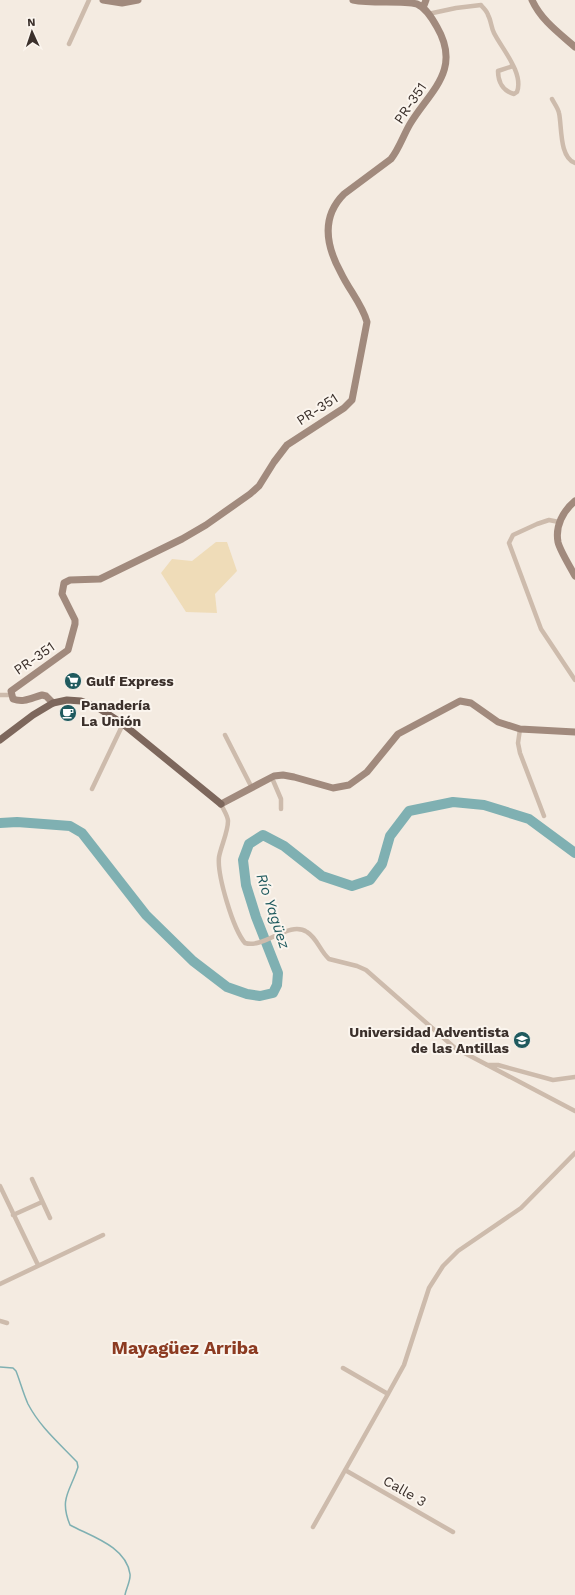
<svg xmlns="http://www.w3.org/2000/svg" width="575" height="1595" font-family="'Work Sans',sans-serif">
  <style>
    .sand { fill: #efdcb8 }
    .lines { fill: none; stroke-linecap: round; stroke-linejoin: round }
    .stream { stroke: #7fb0b2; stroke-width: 1.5 }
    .river { stroke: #7fb0b2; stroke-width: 10 }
    .street { stroke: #cdbbac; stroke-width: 4.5 }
    .secondary { stroke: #a18a7d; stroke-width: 7 }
    .primary { stroke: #7d675c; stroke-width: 7 }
    .labels { text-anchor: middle; stroke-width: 4; stroke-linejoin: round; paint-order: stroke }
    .street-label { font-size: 14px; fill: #3b302b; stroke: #fbf5ee }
    .poi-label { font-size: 14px; font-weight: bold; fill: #3b302b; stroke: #fbf5ee; text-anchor: start }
    .water-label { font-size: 15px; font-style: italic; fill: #1f5a5e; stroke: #fbf5ee }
    .district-label { font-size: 18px; font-weight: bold; fill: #8c3b22; stroke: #fbf5ee }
  </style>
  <rect width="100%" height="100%" fill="#f4ebe1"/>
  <path class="sand" d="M 216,542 L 227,542 L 237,571 L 215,594 L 217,613 L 186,612 L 161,573 L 172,559 L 192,561 Z"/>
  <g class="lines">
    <path class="stream" d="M 0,1367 L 13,1368 L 16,1371 C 20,1381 23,1393 28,1404 C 40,1427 59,1443 77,1462 L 78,1467 C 70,1492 59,1498 70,1525 C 90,1536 126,1546 130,1574 C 131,1580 126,1589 125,1595"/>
    <path class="river" d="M 0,823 L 17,822 L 70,826 L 82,833 L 146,915 L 193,961 L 227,987 L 247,994 L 260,996 L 273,993 L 277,985 L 278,973 L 256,917 L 246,885 L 243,860 L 249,844 L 263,835 L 284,846 L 322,876 L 352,886 L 370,880 L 382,864 L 390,836 L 409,811 L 453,802 L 484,805 L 529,819 L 575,853"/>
    <path class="street" d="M 428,14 L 456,8 L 481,5 C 483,8 487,11 488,15 C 491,20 491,27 494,33 C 502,49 524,73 517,92 L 514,94 C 503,91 498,82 498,71 L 513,66
      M 69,44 L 89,0
      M 552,99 C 554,103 558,108 559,113 C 562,126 559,157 575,163
      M 559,522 L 549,520 L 537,524 L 513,535 L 509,543 L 541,629 L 575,680
      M 0,695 L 11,695
      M 520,729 L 518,743 L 520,753 L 544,816
      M 225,735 L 252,788
      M 272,778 L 281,799 L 281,809
      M 92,789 L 123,724
      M 221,804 C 223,809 228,816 228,821 C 228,832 221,846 219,857 C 217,875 233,929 245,943 C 264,949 289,920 307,932 C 317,938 320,951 329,959 L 357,966 L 366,970 L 455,1048 L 575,1111
      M 487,1065 L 498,1065 L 553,1080 L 575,1077
      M 32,1179 L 50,1218
      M 0,1186 L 38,1265
      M 13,1215 L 42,1202
      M 0,1284 L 103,1235
      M 0,1321 L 7,1323
      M 343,1368 L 388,1394
      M 345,1470 L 453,1532
      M 313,1527 L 388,1394 L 404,1365 L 429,1288 L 443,1266 L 458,1251 L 521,1208 L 575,1153"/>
    <path class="secondary" d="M 103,0 L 122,3 L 138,0
      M 532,0 C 541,20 559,33 575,47
      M 423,8 L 426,0
      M 575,501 C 563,511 555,526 558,542 C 560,551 571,568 575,576
      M 53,703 L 46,696 L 42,695 C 31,698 24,703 13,699 L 11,691 L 68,650 L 75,624 L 75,620 L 62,594 L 64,583 L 70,580 L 100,579 L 182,539 L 206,525 L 250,494 L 259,486 L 274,462 L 287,445 L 344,408 L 352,400 L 367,322 C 362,304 349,290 341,273 C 326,246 321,217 344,194 L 391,159 C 399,149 403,136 410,124 C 430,91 462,70 437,27 C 432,18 426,8 417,4 C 401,0 372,4 353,0
      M 221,804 L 274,776 L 283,775 L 294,777 L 333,788 L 349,785 L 367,772 L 398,734 L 460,701 L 471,703 L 498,722 L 520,729 L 575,732"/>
    <path class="primary" d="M 0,740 L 33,715 L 53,703 L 67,700 L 81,701 L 97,707 L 123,724 L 221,804"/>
  </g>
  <defs>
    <g id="supermarket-disc" transform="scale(0.9)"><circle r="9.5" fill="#1f5a5e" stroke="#fbf5ee"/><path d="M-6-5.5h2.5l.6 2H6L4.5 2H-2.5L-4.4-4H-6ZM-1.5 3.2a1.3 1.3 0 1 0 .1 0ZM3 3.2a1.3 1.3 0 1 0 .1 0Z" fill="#fff"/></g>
    <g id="cafe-disc" transform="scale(0.9)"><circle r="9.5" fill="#1f5a5e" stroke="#fbf5ee"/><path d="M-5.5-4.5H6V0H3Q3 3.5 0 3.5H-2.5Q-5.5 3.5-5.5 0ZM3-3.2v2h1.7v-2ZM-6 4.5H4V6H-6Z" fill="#fff"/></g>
    <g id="university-disc" transform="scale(0.9)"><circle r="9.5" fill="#1f5a5e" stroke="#fbf5ee"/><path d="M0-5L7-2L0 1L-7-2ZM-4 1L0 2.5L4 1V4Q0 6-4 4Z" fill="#fff"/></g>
  </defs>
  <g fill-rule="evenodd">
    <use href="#supermarket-disc" x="73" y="681"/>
    <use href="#cafe-disc" x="68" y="713"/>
    <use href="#university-disc" x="522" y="1040"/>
  </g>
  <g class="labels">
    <g class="street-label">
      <text transform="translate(410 103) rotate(-56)" y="5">PR-351</text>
      <text transform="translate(317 409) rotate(-33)" y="5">PR-351</text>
      <text transform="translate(34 658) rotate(-35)" y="5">PR-351</text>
      <text transform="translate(405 1491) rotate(30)" y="5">Calle 3</text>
    </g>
    <g class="poi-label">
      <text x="86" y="686">Gulf Express</text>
      <text x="81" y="710">Panadería<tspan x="81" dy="16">La Unión</tspan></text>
      <text x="509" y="1037" text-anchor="end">Universidad Adventista<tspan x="509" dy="16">de las Antillas</tspan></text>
    </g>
    <g class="water-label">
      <text transform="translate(273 911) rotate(72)" y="5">Río Yagüez</text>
    </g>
    <g class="district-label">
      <text x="185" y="1354">Mayagüez Arriba</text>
    </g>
  </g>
  <g transform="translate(32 32) rotate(357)" stroke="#fbf5ee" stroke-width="3" paint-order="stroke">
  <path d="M0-3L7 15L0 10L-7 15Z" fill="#3b302b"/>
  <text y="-6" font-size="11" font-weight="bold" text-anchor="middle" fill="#3b302b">N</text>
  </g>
</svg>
